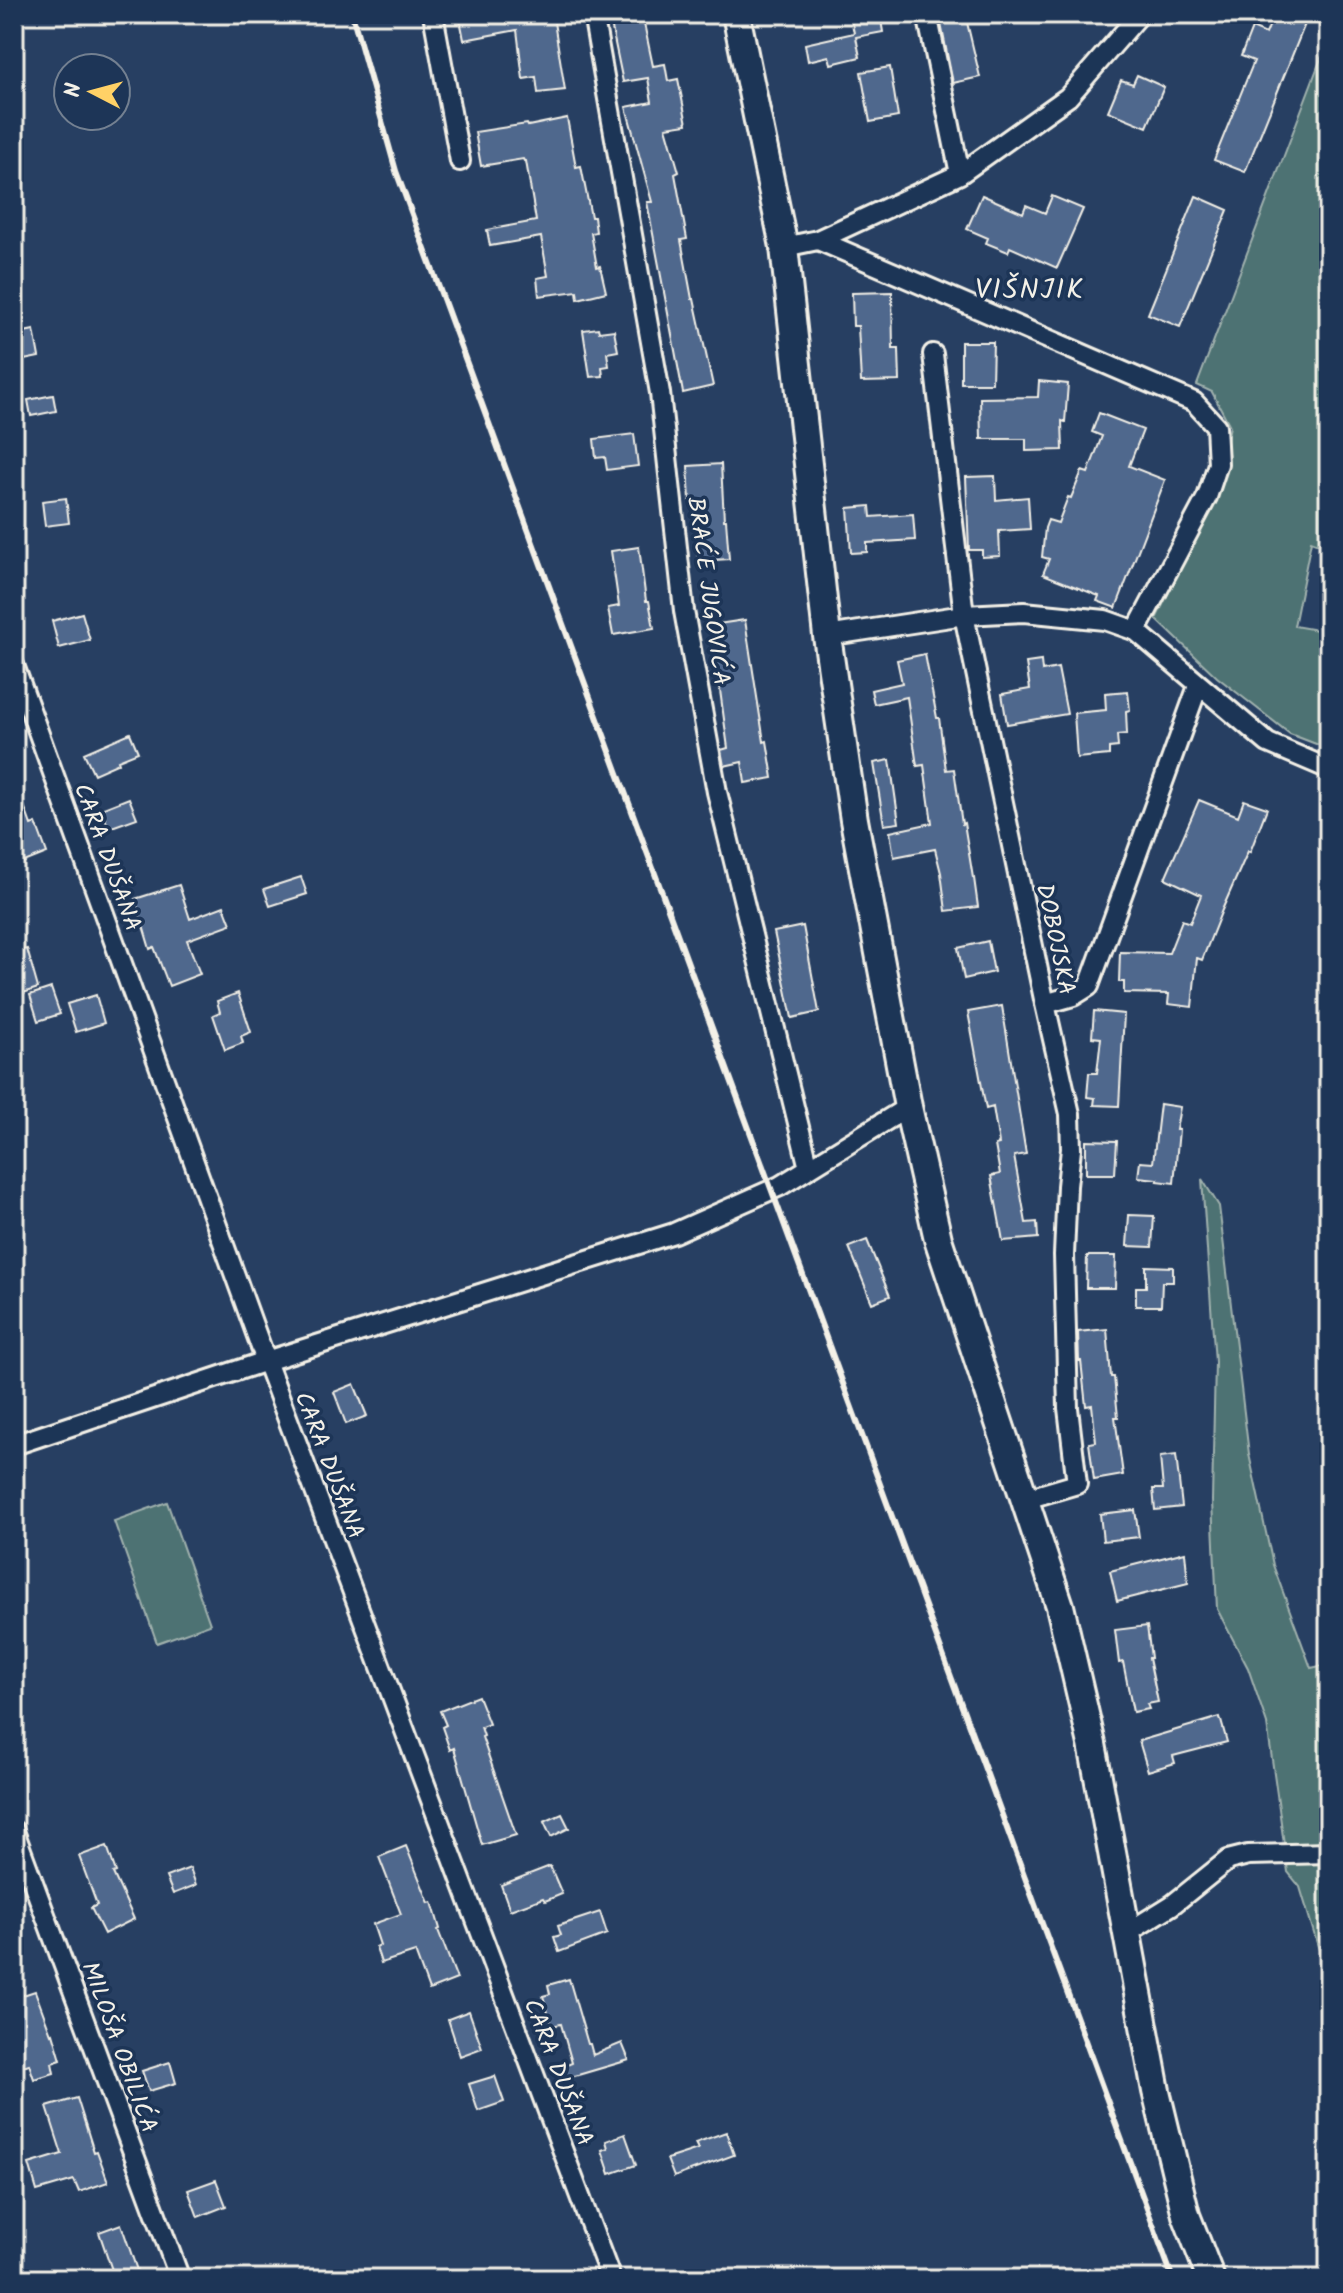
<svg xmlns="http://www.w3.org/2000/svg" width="1343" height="2293" font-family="Kalam,sans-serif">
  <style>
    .green { fill: #4e7273; stroke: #a1b2ae; stroke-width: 2 }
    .building { fill: #4f678d; stroke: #f4f1e8; stroke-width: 2 }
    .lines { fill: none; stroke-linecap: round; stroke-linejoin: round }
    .minor-casing { stroke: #f4f1e8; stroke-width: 24 }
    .secondary-casing { stroke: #f4f1e8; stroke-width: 32 }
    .minor { stroke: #1d3557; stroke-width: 18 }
    .secondary { stroke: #1d3557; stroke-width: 26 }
    .rail { stroke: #f4f1e8; stroke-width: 6 }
    .labels { text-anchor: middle; stroke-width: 7; stroke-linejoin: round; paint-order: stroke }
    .street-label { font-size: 24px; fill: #f4f1e8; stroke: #1d3557 }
    .quarter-label { font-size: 28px; letter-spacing: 2px; fill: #f4f1e8; stroke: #1d3557 }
  </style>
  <rect width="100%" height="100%" fill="#273f62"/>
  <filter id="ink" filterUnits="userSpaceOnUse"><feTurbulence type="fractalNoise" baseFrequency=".0125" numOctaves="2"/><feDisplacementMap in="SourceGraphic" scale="16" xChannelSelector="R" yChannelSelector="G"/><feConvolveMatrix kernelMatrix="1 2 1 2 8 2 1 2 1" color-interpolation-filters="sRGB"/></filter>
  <g filter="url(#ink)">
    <path class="green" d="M 1329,37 L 1329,548 L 1311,541 L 1294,626 L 1329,632 L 1329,749 L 1290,734 L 1217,677 L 1156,619 L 1216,494 L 1230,426 L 1212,392 L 1197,385 Z
      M 1202,1179 L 1219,1206 L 1249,1454 L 1273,1565 L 1311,1668 L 1329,1664 L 1329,1983 L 1300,1887 L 1288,1872 L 1267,1724 L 1248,1668 L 1217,1609 L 1212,1501 L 1215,1362 Z
      M 167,1502 L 210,1624 L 157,1643 L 114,1521 Z"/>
    <path class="building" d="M 459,14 L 557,14 L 558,22 L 554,22 L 565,90 L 538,93 L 536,77 L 523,79 L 517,30 L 464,40 Z
      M 609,14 L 642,14 L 653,66 L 665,64 L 668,81 L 678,79 L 687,124 L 666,127 L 679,172 L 675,174 L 687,239 L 681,240 L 692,299 L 694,299 L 713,386 L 683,393 L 647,202 L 652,202 L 626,107 L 652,102 L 648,78 L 623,82 Z
      M 850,14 L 880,14 L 883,32 L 856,37 L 860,57 L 831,64 L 829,56 L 808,61 L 805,44 L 854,33 Z
      M 939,14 L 965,14 L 980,77 L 953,83 Z
      M 1274,14 L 1309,14 L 1245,172 L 1214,160 L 1254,61 L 1241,56 L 1252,28 L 1266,34 Z
      M 890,67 L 898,117 L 870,122 L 861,72 Z
      M 1137,75 L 1164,87 L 1147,127 L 1108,111 L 1121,80 L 1133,84 Z
      M 567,118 L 576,167 L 581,166 L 591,217 L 594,217 L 596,232 L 591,233 L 597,267 L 600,266 L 606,292 L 578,299 L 577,291 L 539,296 L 537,278 L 548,276 L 541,237 L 490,246 L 487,230 L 536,221 L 526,161 L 524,161 L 523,159 L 481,166 L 475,132 L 527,124 L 528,126 Z
      M 982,195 L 1023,213 L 1026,205 L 1045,213 L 1052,196 L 1083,209 L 1057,268 L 1010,247 L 1008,252 L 986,243 L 988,238 L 967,229 Z
      M 1196,196 L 1228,210 L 1180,327 L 1148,314 Z
      M 892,292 L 893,349 L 899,349 L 900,381 L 861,382 L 858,326 L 853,326 L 852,293 Z
      M 598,328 L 599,332 L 614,330 L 618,351 L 607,353 L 609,366 L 602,367 L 603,376 L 590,377 L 583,330 Z
      M 34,330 L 39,357 L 14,362 L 14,334 Z
      M 961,342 L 993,342 L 992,383 L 961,383 Z
      M 1039,381 L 1068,384 L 1065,422 L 1062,421 L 1063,450 L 1026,451 L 1026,439 L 981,439 L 980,398 L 1038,397 Z
      M 53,395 L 56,411 L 31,416 L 28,400 Z
      M 1099,413 L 1143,430 L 1129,466 L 1165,480 L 1116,608 L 1097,601 L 1099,596 L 1043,574 L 1049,559 L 1042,557 L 1045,528 L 1048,520 L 1058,523 L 1068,497 L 1071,498 L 1082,471 L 1088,473 L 1102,436 L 1092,432 Z
      M 634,434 L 638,466 L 607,470 L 605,457 L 596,458 L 594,439 Z
      M 721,464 L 724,520 L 726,520 L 729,559 L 698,561 L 695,500 L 690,500 L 688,466 Z
      M 995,476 L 996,500 L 1028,497 L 1030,529 L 999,531 L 1000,556 L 982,557 L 982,550 L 969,550 L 966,477 Z
      M 66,498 L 69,523 L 45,526 L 42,501 Z
      M 870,506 L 871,517 L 913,514 L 915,540 L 867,543 L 867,552 L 851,553 L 848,508 Z
      M 639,547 L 646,601 L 649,601 L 654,628 L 613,635 L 608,608 L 619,606 L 611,551 Z
      M 82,613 L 90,640 L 59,648 L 52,621 Z
      M 745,620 L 764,742 L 767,741 L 773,778 L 745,783 L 742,762 L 724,766 L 721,750 L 728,748 L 711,625 Z
      M 925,654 L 937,718 L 939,718 L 946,770 L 954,769 L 962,824 L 964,823 L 973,878 L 974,878 L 978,907 L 946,911 L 941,873 L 935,849 L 894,857 L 890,832 L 932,823 L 924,765 L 917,766 L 907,697 L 874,704 L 871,690 L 902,683 L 897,660 Z
      M 1041,661 L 1042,671 L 1058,668 L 1067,714 L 1007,724 L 1002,694 L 1030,689 L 1026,663 Z
      M 1128,691 L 1130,710 L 1126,711 L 1127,734 L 1117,735 L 1118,747 L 1109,748 L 1109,755 L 1077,758 L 1074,713 L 1106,710 L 1105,693 Z
      M 130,733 L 138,752 L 118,760 L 119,763 L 94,774 L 84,753 Z
      M 890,760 L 899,823 L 884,825 L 874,763 Z
      M 16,783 L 31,825 L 36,823 L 47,853 L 17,865 L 14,856 L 14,784 Z
      M 129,798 L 137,818 L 109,828 L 101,809 Z
      M 1199,800 L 1238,816 L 1244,800 L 1267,808 L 1250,852 L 1248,851 L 1222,910 L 1202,960 L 1197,958 L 1192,1007 L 1168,1004 L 1169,994 L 1124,993 L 1124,982 L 1119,982 L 1120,952 L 1169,953 L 1182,920 L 1190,923 L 1201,895 L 1165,878 Z
      M 301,877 L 307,894 L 270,906 L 264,889 Z
      M 179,885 L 190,919 L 224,906 L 231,924 L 187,940 L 200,974 L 169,986 L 154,947 L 150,949 L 135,899 Z
      M 803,926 L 819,1012 L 792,1018 L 774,932 Z
      M 988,941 L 994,972 L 964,979 L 958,948 Z
      M 27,949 L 38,988 L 14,996 L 14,952 Z
      M 51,988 L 60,1014 L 38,1021 L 30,995 Z
      M 238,993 L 251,1032 L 241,1036 L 243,1043 L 225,1050 L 213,1015 L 220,1012 L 217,1001 Z
      M 96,995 L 104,1023 L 76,1032 L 67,1004 Z
      M 1002,1006 L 1026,1154 L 1014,1156 L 1026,1223 L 1037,1222 L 1038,1238 L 1003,1241 L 991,1176 L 1000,1174 L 995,1145 L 999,1144 L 993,1107 L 986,1109 L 968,1012 Z
      M 1094,1011 L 1124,1014 L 1119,1106 L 1094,1105 L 1095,1098 L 1087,1097 L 1089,1073 L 1097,1073 L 1101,1038 L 1092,1037 Z
      M 1160,1104 L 1180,1107 L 1176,1130 L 1179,1130 L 1174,1183 L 1157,1181 L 1158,1179 L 1138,1177 L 1140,1162 L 1153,1163 Z
      M 1086,1140 L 1117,1141 L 1115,1174 L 1086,1174 Z
      M 1129,1215 L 1154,1216 L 1152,1247 L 1127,1246 Z
      M 867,1240 L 890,1296 L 872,1303 L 849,1247 Z
      M 1087,1256 L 1116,1256 L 1115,1288 L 1086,1288 Z
      M 1146,1266 L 1173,1267 L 1173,1282 L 1162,1282 L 1161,1306 L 1136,1306 L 1136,1287 L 1146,1287 Z
      M 1107,1329 L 1111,1377 L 1114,1377 L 1118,1417 L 1115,1417 L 1123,1475 L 1094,1480 L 1089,1443 L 1096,1442 L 1092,1405 L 1086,1406 L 1081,1361 L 1079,1361 L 1078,1332 Z
      M 354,1384 L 367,1416 L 346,1424 L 334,1392 Z
      M 1176,1455 L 1182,1507 L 1155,1510 L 1153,1489 L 1163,1489 L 1160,1457 Z
      M 1135,1510 L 1139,1537 L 1103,1541 L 1100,1514 Z
      M 1185,1552 L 1188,1583 L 1117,1601 L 1110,1571 Z
      M 1147,1626 L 1151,1658 L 1149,1658 L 1158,1702 L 1147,1704 L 1149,1709 L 1133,1712 L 1123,1662 L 1119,1663 L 1115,1630 Z
      M 478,1696 L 489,1724 L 481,1727 L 484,1736 L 482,1737 L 516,1835 L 482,1845 L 454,1748 L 450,1750 L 442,1727 L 446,1725 L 440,1711 Z
      M 1220,1717 L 1227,1742 L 1173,1756 L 1175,1763 L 1148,1771 L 1139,1741 Z
      M 562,1814 L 569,1828 L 551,1837 L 544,1822 Z
      M 107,1846 L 116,1872 L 113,1873 L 134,1919 L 104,1934 L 91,1908 L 97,1905 L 79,1856 Z
      M 406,1846 L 429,1903 L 432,1902 L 440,1929 L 438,1930 L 457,1979 L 429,1990 L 415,1952 L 381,1963 L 376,1947 L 380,1945 L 373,1924 L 401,1914 L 379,1857 Z
      M 550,1866 L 562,1894 L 545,1901 L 543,1898 L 510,1910 L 501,1885 Z
      M 190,1868 L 196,1885 L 173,1894 L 166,1877 Z
      M 600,1912 L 607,1934 L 559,1952 L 554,1937 L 561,1935 L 558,1926 Z
      M 569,1979 L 588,2044 L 590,2044 L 593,2055 L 622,2043 L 629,2060 L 561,2080 L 557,2069 L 572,2063 L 561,2024 L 552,2026 L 543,1996 L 550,1994 L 548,1985 Z
      M 35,1991 L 51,2034 L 53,2033 L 61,2060 L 52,2063 L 54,2073 L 34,2079 L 29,2064 L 14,2069 L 14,2045 L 21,2043 L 14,2024 L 14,1998 Z
      M 469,2011 L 482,2048 L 460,2056 L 448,2019 Z
      M 170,2062 L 176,2083 L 149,2091 L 142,2071 Z
      M 495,2076 L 504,2102 L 478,2111 L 469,2084 Z
      M 77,2098 L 94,2152 L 97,2151 L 108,2182 L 79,2192 L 74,2180 L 37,2191 L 29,2164 L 62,2154 L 47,2107 Z
      M 726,2132 L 734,2155 L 674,2177 L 667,2159 L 698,2149 L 695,2143 Z
      M 625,2134 L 636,2165 L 610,2174 L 602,2150 L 608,2148 L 606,2141 Z
      M 216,2180 L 226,2206 L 198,2217 L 188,2190 Z
      M 121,2224 L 140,2279 L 115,2279 L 99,2232 Z"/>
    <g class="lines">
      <g class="minor-casing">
        <path id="minor" d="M 433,14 L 460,161
          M 593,14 L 660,393 L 684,611 L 717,792 L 809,1168
          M 927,14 L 960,174
          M 818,240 L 1194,402 L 1216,426 L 1218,464 L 1207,497 L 1136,631
          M 784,247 L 818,240 L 960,174 L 1068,97 L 1140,14
          M 933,354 L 964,615 L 1045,1004 L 1070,1114 L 1071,1149 L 1067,1186 L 1064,1255 L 1068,1408 L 1077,1484 L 1026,1499
          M 827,636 L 964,615 L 1024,612 L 1105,620 L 1136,631 L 1268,743 L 1329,769
          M 14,665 L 266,1361 L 611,2279
          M 1045,1004 L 1073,996 L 1089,986 L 1198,686
          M 14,1445 L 266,1361 L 674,1233 L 780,1186 L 908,1107
          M 14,1831 L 180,2279
          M 1127,1933 L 1172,1905 L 1228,1860 L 1248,1855 L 1329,1853"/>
      </g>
      <g class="secondary-casing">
        <path id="secondary" d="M 736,14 L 784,247 L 827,636 L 854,820 L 908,1107 L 938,1239 L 1060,1606 L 1092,1744 L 1156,2091 L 1186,2215 L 1211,2279"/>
      </g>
      <use href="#minor" class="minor"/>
      <use href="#secondary" class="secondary"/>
      <path class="rail" d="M 352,14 L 396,171 L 1173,2279"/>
    </g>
  </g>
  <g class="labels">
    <g class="street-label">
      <text transform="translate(709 591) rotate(82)" y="8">BRAĆE JUGOVIĆA</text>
      <text transform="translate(108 857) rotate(70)" y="8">CARA DUŠANA</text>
      <text transform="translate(1056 939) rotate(78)" y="8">DOBOJSKA</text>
      <text transform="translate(330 1465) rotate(69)" y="8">CARA DUŠANA</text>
      <text transform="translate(120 2047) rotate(70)" y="8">MILOŠA OBILIĆA</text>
      <text transform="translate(559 2072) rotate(69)" y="8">CARA DUŠANA</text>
    </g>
    <g class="quarter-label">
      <text x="1030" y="298">VIŠNJIK</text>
    </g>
  </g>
  <rect width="1343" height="2293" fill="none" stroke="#1d3557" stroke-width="48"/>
  <rect x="24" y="24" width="1295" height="2245" fill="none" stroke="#f4f1e8" stroke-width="3" filter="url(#ink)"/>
  <g transform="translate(92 92) rotate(276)"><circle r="38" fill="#1d3557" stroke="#738091" stroke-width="2"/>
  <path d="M0-6L14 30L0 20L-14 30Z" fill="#ffd166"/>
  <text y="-12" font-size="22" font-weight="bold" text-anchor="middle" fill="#f4f1e8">N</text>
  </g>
</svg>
